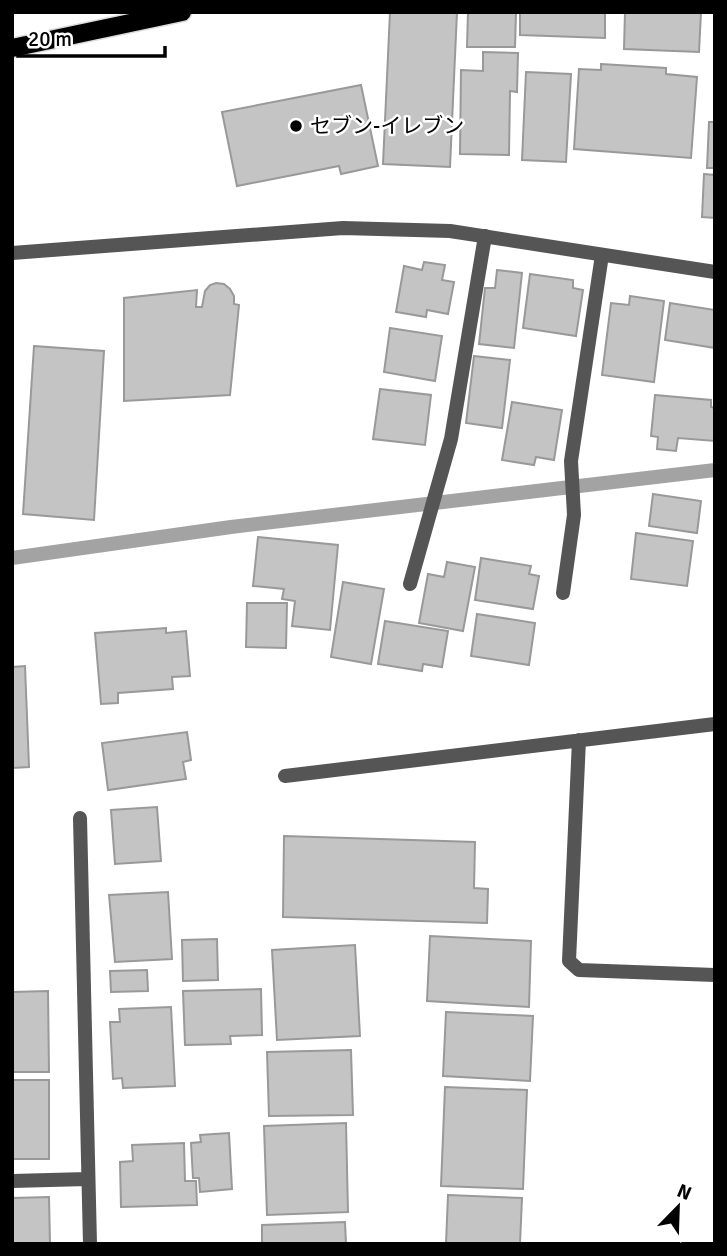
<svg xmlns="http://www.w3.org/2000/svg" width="727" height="1256" font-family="Signika,'Noto Sans JP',sans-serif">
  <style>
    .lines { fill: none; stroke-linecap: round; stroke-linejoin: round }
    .stream { stroke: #a3a3a3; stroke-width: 14 }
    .building { fill: #c4c4c4; stroke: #999; stroke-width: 2 }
    .primary-casing { stroke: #dbdbdb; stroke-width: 21 }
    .service { stroke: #555; stroke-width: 14 }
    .minor { stroke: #555; stroke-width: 14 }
    .primary { stroke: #000; stroke-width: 18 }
    .poi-dot { fill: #000; stroke: #fff; stroke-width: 2.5 }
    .labels { text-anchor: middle; stroke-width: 5; stroke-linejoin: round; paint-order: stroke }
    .poi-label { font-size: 21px; fill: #000; stroke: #fff; text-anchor: start }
  </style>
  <rect width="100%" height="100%" fill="#fff"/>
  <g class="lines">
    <path class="stream" d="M 12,558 L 231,527 L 715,470"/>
  </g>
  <path class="building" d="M 390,12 L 457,12 L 450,167 L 383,164 Z
    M 468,12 L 516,12 L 515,47 L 467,47 Z
    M 520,12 L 605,12 L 605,38 L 520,35 Z
    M 625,12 L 701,12 L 699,52 L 624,49 Z
    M 483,52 L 518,53 L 517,92 L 510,91 L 509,155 L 460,154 L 461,70 L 483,71 Z
    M 601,64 L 666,68 L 666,74 L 697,77 L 691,158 L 574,149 L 579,69 L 601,70 Z
    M 526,72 L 571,74 L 566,162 L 522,160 Z
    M 361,85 L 378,166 L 341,174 L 339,166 L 237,186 L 222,112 Z
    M 709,122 L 715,122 L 715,168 L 707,168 Z
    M 704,174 L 715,175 L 715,218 L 702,217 Z
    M 424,262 L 445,265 L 442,280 L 454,282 L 448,314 L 427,310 L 426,317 L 396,312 L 404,266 L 422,270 Z
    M 497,270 L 522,273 L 514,348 L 479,344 L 485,288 L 495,288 Z
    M 530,274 L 573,280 L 573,288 L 583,290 L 576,336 L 523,328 Z
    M 216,283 L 224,284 L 230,289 L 234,296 L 234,304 L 239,305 L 230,395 L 124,401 L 124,298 L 197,290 L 196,307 L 202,307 L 205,291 L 210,285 Z
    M 630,296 L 664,301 L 654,382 L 602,375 L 611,303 L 629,305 Z
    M 670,303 L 715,310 L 715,348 L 665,340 Z
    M 390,328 L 442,336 L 435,381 L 384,372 Z
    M 34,346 L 104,351 L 94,520 L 23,514 Z
    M 474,356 L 510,360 L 502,428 L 466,423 Z
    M 380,389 L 431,395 L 425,445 L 373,439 Z
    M 655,395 L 711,400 L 711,407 L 715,408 L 715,441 L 678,438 L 676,451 L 657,449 L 658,437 L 651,436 Z
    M 512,402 L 562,410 L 554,460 L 536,457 L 534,465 L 502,460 Z
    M 653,494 L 701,501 L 697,533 L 649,526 Z
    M 636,533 L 693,541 L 687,586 L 631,579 Z
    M 258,537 L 338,545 L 330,630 L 292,626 L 295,601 L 282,599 L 284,589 L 253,586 Z
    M 481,558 L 531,566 L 529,574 L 539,576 L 533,609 L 475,600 Z
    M 447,562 L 475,567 L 463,631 L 419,623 L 428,574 L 444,577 Z
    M 343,582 L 384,589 L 371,664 L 331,657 Z
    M 247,603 L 287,603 L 286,648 L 246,647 Z
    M 477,614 L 535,623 L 529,665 L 471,656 Z
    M 385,621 L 448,631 L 442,667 L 423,664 L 422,671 L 378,664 Z
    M 166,628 L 166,633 L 186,631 L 190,676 L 172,677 L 173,689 L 118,693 L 118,703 L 101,704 L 95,633 Z
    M 25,666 L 29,767 L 12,768 L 12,667 Z
    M 187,732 L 191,760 L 183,762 L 186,779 L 108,790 L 102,743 Z
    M 157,807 L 161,861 L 115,864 L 111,810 Z
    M 284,836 L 475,842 L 474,888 L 488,889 L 487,923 L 283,917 Z
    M 168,892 L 172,959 L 115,962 L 109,895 Z
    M 430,936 L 531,941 L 529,1007 L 427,1001 Z
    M 217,939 L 218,980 L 183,981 L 182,940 Z
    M 355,945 L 360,1036 L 277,1040 L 272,950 Z
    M 147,970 L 148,991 L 111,992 L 110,971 Z
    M 261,989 L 262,1035 L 230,1036 L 231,1044 L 185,1045 L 183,991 Z
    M 48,991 L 49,1072 L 12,1072 L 12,992 Z
    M 171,1007 L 175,1086 L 123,1088 L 122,1078 L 113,1079 L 110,1022 L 120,1022 L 119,1009 Z
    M 446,1012 L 533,1016 L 530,1081 L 443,1076 Z
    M 351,1050 L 353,1115 L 269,1116 L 267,1052 Z
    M 12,1080 L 49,1080 L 49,1159 L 12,1159 Z
    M 445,1087 L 527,1090 L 523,1189 L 441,1186 Z
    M 346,1123 L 348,1212 L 267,1215 L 264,1126 Z
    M 229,1133 L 232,1189 L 200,1192 L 199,1178 L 193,1178 L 191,1143 L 201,1142 L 200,1135 Z
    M 184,1143 L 185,1181 L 196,1181 L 197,1205 L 121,1207 L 120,1162 L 133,1161 L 132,1145 Z
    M 448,1195 L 522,1198 L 520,1244 L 446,1244 Z
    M 49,1197 L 50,1244 L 12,1244 L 12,1198 Z
    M 345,1222 L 346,1244 L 262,1244 L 262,1225 Z"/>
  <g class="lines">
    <g class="primary-casing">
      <path id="primary" d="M 12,48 L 182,12"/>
    </g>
    <path class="service" d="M 410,584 L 451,439 L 485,236
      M 563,593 L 574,515 L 571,461 L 602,255"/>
    <path class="minor" d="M 12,253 L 343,228 L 450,231 L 715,272
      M 579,740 L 569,961 L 579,970 L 715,975
      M 285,776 L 715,724
      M 80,818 L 90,1244
      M 12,1181 L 87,1179"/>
    <use href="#primary" class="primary"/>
  </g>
  <circle class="poi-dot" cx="296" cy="126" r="7"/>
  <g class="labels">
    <g class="poi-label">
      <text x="310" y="133">セブン-イレブン</text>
    </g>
  </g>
  <rect width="727" height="1256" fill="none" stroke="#000000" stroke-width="28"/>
  <g transform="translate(678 1207) rotate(23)" stroke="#ffffff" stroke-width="5" paint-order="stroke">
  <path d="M0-5L12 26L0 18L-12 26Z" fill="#000000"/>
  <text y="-10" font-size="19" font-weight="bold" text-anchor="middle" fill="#000000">N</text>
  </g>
  <path d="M18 46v10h147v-10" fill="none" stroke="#000000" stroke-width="3.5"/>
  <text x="28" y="46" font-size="21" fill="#000000" stroke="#ffffff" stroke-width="5" paint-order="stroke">20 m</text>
</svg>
